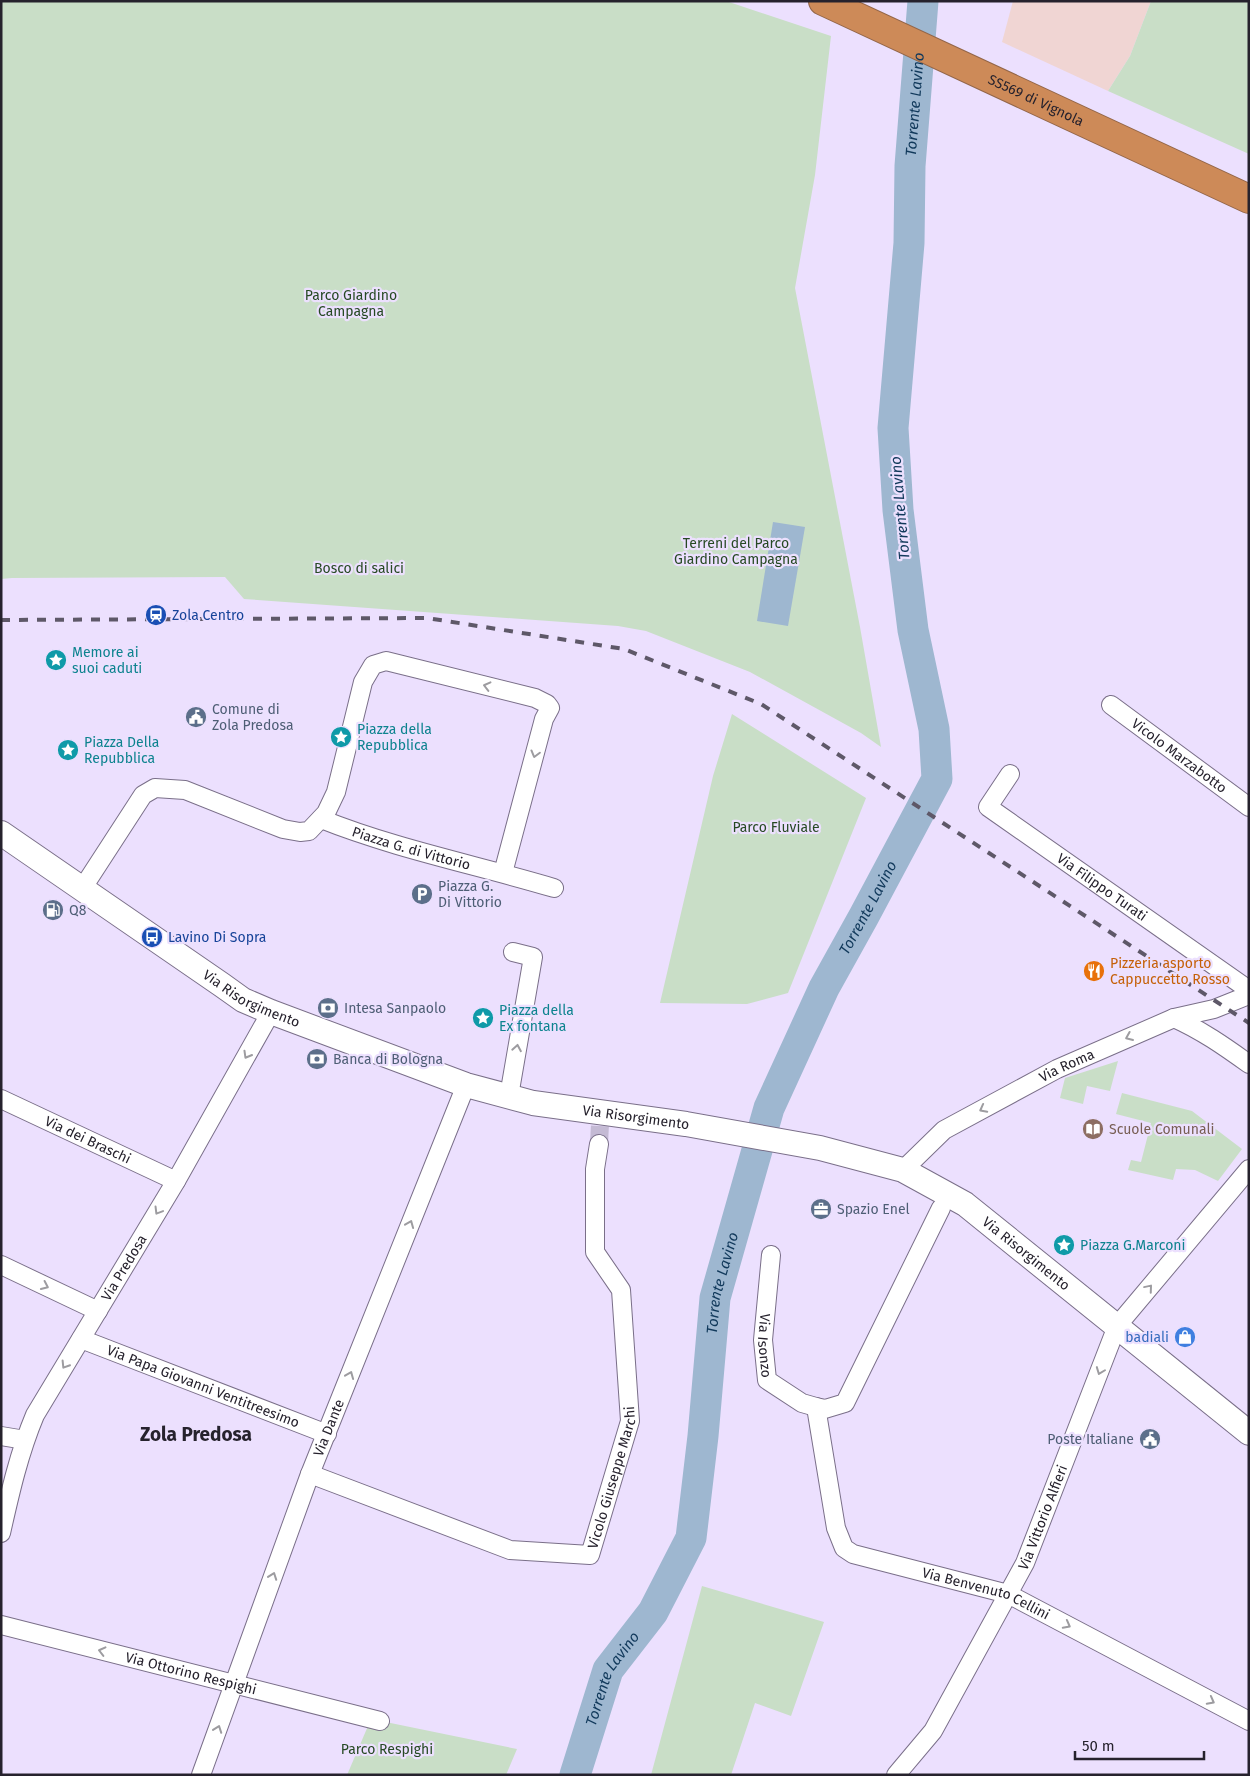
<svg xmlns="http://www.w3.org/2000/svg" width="1250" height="1776" font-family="'Fira Sans',sans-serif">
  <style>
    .industrial { fill: #f0d5d3 }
    .green { fill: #c9dec7 }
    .water { fill: #9eb7d0 }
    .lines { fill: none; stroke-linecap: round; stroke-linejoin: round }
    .river { stroke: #9eb7d0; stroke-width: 31 }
    .street-tunnel { stroke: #c4bad4; stroke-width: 18; stroke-dasharray: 18 9; stroke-linecap: butt }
    .street-casing { stroke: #7a6f89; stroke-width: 20 }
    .secondary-casing { stroke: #7a6f89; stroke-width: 26 }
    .highway-casing { stroke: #936649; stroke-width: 30 }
    .street { stroke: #fff; stroke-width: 18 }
    .secondary { stroke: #fff; stroke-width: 24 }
    .highway { stroke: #cd8a58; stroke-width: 28 }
    .rail { stroke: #5e5868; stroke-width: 4; stroke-dasharray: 9 9; stroke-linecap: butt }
    .oneway { stroke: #9d9ca0 }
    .labels { text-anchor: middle; stroke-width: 4.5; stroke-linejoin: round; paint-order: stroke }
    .street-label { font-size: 14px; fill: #26222d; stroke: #ece0fe }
    .park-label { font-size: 14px; fill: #264923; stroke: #ece0fe }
    .transit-label { font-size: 14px; fill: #164399; stroke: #ece0fe; text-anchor: start }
    .culture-label { font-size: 14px; fill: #0d838f; stroke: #ece0fe; text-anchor: start }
    .service-label { font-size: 14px; fill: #4e5e75; stroke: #ece0fe; text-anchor: start }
    .food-label { font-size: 14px; fill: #c56008; stroke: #ece0fe; text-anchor: start }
    .education-label { font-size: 14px; fill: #785e54; stroke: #ece0fe; text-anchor: start }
    .shop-label { font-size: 14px; fill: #366cbe; stroke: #ece0fe; text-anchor: end }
    .water-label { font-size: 15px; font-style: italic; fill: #11395b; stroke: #ece0fe }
    .district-label { font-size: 19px; font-weight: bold; fill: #26222d; stroke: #ece0fe }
  </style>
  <rect width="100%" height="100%" fill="#ece0fe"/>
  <path class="industrial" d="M 1013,1 L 1151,1 L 1130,56 L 1108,91 L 1002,42 Z"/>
  <path class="green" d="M 1,1 L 726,1 L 831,36 L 815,175 L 795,288 L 860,627 L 881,747 L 861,733 L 750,672 L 646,631 L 618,626 L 244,599 L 225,577 L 12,578 L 1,579 Z
    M 1151,1 L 1249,1 L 1249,154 L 1108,91 L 1130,56 Z
    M 732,714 L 866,798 L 788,993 L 747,1004 L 660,1003 L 713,776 Z
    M 1118,1061 L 1110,1091 L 1087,1086 L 1083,1104 L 1060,1098 L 1065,1078 Z
    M 1122,1093 L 1192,1111 L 1242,1149 L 1218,1181 L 1195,1170 L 1176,1169 L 1173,1180 L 1128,1170 L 1131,1160 L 1141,1162 L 1151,1123 L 1116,1114 Z
    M 702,1586 L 824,1622 L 791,1716 L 755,1703 L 731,1775 L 651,1775 Z
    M 371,1719 L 517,1749 L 506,1775 L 347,1775 Z"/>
  <path class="water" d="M 773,522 L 805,527 L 788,626 L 757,621 Z"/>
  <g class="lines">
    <path class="river" id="s1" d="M 575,1775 L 608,1670 L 653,1612 L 691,1538 L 703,1436 L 715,1298 L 769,1108 L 824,988 L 864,916 L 937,779 L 934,729 L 913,630 L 898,510 L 893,428 L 909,243 L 910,166 L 923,1"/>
    <path class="street-tunnel" d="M 599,1144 L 600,1124"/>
    <g class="street-casing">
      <g id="street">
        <path id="s2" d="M 1111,705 L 1249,807"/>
        <path id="s3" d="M 1010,774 L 988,807 L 1249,990"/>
        <path id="s4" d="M 321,819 C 396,849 477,865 554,888"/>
        <path d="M 82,889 L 143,795 L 155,788 L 185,790 L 283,829 L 300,832 L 309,831 L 326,813 L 336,792 L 363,682 L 373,665 L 386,661 L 535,698 L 547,704 L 550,708 L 544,719 L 503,873"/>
        <path d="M 1174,1018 C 1201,1030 1224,1046 1249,1064"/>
        <path d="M 509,1096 L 533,957 L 513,952"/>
        <path id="s5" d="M 1,1099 L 176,1181"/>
        <path id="s6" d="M 903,1170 L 944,1130 L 1057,1069 L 1174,1018 L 1214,1009 L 1249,995"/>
        <path id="s7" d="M 771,1255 L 763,1340 L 767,1380 L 802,1403 L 816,1407 L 825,1409 L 845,1403 L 941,1208"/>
        <path d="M 1,1265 L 98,1311"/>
        <path id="s8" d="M 81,1339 L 327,1434"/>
        <path id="s9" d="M 816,1407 L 836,1528 L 844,1548 L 853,1554 L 1008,1594 L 1249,1721"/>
        <path d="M 1,1436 L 25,1440"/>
        <path id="s10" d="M 310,1474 L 510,1550 L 590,1555 L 630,1421 L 621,1290 L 595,1252 L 595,1169 L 599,1144"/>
        <path id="s11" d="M 1,1533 C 10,1493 19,1453 35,1415 L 176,1181 L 271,1012"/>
        <path id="s12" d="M 1,1625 L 380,1721"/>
        <path id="s13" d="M 201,1775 L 310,1474 L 466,1085"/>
        <path id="s14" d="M 896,1775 L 933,1731 L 1025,1563 L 1117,1326 L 1249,1169"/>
      </g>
    </g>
    <g class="secondary-casing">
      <g id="secondary">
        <path id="s15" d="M 1,833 L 222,985 L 243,1000 L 271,1012 L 466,1085 L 533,1103 L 686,1124 L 820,1148 L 903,1170 L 965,1204 L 1249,1433"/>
      </g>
    </g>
    <g class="highway-casing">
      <g id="highway">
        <path id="s16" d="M 823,1 L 1249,199"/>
      </g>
    </g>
    <use href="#street" class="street"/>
    <use href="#secondary" class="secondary"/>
    <use href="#highway" class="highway"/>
    <path class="rail" d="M 1,620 L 427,618 L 624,649 L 761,704 L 1249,1023"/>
  </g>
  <defs><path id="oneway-chevron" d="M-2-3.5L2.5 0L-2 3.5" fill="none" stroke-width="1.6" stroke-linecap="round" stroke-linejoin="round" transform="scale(1.25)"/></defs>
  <g class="oneway">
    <use href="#oneway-chevron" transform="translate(487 686) rotate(-166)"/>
    <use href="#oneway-chevron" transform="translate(535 754) rotate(105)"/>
    <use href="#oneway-chevron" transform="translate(1129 1037) rotate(157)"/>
    <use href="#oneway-chevron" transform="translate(517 1048) rotate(-80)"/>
    <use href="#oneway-chevron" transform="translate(247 1055) rotate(120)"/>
    <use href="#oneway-chevron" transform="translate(983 1109) rotate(152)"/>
    <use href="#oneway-chevron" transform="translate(158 1211) rotate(121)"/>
    <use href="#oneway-chevron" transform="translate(410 1224) rotate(-68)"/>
    <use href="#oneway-chevron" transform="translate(45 1286) rotate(25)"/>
    <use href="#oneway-chevron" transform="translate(1149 1288) rotate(-50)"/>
    <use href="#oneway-chevron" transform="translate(65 1365) rotate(122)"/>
    <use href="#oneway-chevron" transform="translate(1100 1371) rotate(111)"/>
    <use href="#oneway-chevron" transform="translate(350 1375) rotate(-68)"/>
    <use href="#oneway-chevron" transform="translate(273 1576) rotate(-70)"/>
    <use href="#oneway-chevron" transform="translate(1067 1625) rotate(28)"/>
    <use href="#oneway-chevron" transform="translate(102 1651) rotate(-166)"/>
    <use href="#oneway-chevron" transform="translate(1211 1701) rotate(28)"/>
    <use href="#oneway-chevron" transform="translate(218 1729) rotate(-70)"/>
  </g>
  <defs>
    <g id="station-disc" transform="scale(1.125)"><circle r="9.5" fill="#1a4fb4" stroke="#ece0fe"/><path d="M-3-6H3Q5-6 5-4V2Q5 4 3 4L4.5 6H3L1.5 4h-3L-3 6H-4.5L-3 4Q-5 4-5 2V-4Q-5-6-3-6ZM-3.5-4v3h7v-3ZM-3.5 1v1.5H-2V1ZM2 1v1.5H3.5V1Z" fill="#fff"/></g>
    <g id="sight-disc" transform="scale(1.125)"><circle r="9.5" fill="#0f9aa8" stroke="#ece0fe"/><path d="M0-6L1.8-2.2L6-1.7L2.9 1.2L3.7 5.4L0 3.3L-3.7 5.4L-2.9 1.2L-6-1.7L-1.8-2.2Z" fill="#fff"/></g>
    <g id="civic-disc" transform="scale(1.125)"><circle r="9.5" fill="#5c6f8a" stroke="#ece0fe"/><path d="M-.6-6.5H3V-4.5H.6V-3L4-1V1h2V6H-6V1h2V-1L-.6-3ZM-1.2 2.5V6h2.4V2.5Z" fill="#fff"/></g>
    <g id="parking-disc" transform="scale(1.125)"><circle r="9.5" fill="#5c6f8a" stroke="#ece0fe"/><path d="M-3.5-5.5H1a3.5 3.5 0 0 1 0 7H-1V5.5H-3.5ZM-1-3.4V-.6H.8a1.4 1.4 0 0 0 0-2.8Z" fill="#fff"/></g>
    <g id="fuel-disc" transform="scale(1.125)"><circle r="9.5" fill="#5c6f8a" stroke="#ece0fe"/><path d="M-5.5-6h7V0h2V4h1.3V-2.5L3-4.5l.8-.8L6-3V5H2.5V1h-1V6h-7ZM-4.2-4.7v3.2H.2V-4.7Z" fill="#fff"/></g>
    <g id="bus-disc" transform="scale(1.125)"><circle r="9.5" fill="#1a4fb4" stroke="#ece0fe"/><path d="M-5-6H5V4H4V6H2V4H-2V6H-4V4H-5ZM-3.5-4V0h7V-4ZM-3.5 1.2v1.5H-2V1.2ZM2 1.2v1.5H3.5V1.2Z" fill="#fff"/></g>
    <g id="restaurant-disc" transform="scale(1.125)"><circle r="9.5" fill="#e8710a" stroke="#ece0fe"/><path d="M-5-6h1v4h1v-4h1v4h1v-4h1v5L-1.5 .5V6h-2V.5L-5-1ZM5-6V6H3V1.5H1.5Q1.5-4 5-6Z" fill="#fff"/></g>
    <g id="bank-disc" transform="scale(1.125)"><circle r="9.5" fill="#5c6f8a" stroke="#ece0fe"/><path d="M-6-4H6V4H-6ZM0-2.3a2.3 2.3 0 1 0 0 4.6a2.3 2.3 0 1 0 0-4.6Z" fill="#fff"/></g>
    <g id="library-disc" transform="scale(1.125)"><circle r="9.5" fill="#8d6e63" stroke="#ece0fe"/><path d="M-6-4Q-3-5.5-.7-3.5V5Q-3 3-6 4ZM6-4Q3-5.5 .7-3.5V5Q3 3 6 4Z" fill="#fff"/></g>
    <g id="office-disc" transform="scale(1.125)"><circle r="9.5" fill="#5c6f8a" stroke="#ece0fe"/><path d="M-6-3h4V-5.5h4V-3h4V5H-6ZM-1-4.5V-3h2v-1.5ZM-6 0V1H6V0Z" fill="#fff"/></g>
    <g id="shop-disc" transform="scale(1.125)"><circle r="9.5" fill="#3f7fe0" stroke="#ece0fe"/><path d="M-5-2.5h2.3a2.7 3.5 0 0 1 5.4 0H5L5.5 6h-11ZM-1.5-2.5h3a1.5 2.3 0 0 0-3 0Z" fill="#fff"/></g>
  </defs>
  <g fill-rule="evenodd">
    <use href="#station-disc" x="156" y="615"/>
    <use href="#sight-disc" x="56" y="660"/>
    <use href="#civic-disc" x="196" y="717"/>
    <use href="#sight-disc" x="341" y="737"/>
    <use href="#sight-disc" x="68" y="750"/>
    <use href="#parking-disc" x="422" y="894"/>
    <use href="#fuel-disc" x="53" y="910"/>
    <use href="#bus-disc" x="152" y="937"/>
    <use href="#restaurant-disc" x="1094" y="971"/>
    <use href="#bank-disc" x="328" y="1008"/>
    <use href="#sight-disc" x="483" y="1018"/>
    <use href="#bank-disc" x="317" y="1059"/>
    <use href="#library-disc" x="1093" y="1129"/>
    <use href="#office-disc" x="821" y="1209"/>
    <use href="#sight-disc" x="1064" y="1245"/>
    <use href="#shop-disc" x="1185" y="1337"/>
    <use href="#civic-disc" x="1150" y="1439"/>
  </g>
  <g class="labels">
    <g class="street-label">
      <text dy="5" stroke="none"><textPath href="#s16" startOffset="235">SS569 di Vignola</textPath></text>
      <text dy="5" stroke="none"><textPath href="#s2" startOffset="85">Vicolo Marzabotto</textPath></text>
      <text dy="5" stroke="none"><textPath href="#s4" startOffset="95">Piazza G. di Vittorio</textPath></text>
      <text dy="5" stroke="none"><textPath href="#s3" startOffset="179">Via Filippo Turati</textPath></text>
      <text dy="5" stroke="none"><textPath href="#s15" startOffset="301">Via Risorgimento</textPath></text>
      <text dy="5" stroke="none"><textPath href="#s6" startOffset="196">Via Roma</textPath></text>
      <text dy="5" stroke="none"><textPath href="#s15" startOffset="706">Via Risorgimento</textPath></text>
      <text dy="5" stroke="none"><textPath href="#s5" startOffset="96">Via dei Braschi</textPath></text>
      <text dy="5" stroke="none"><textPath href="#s15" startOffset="1128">Via Risorgimento</textPath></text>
      <text dy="5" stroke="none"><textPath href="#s11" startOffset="295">Via Predosa</textPath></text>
      <text dy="5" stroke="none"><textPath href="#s7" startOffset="91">Via Isonzo</textPath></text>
      <text dy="5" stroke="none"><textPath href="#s8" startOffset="131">Via Papa Giovanni Ventitreesimo</textPath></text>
      <text dy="5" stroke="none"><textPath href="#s13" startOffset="370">Via Dante</textPath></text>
      <text dy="5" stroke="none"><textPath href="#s10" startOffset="375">Vicolo Giuseppe Marchi</textPath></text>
      <text dy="5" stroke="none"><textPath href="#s14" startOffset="298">Via Vittorio Alfieri</textPath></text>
      <text dy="5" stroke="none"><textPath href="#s9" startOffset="294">Via Benvenuto Cellini</textPath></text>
      <text dy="5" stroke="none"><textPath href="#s12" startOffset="196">Via Ottorino Respighi</textPath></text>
    </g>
    <g class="park-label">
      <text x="351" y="300">Parco Giardino<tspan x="351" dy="16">Campagna</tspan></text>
      <text x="736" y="548">Terreni del Parco<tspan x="736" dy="16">Giardino Campagna</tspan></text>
      <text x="359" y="573">Bosco di salici</text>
      <text x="776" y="832">Parco Fluviale</text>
      <text x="387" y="1754">Parco Respighi</text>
    </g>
    <g class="transit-label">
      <text x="172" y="620">Zola Centro</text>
      <text x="168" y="942">Lavino Di Sopra</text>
    </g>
    <g class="culture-label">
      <text x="72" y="657">Memore ai<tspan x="72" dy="16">suoi caduti</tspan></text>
      <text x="357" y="734">Piazza della<tspan x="357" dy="16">Repubblica</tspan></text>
      <text x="84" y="747">Piazza Della<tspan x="84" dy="16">Repubblica</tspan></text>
      <text x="499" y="1015">Piazza della<tspan x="499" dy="16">Ex fontana</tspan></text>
      <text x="1080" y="1250">Piazza G.Marconi</text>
    </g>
    <g class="service-label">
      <text x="212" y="714">Comune di<tspan x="212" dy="16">Zola Predosa</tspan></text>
      <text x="438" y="891">Piazza G.<tspan x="438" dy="16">Di Vittorio</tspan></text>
      <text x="69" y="915">Q8</text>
      <text x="344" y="1013">Intesa Sanpaolo</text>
      <text x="333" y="1064">Banca di Bologna</text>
      <text x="837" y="1214">Spazio Enel</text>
      <text x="1134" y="1444" text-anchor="end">Poste Italiane</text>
    </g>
    <g class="food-label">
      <text x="1110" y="968">Pizzeria asporto<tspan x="1110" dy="16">Cappuccetto Rosso</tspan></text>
    </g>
    <g class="education-label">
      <text x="1109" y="1134">Scuole Comunali</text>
    </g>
    <g class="shop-label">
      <text x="1169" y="1342">badiali</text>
    </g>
    <g class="water-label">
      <text dy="5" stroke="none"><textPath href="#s1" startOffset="1754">Torrente Lavino</textPath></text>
      <text transform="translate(900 508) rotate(-95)" y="5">Torrente Lavino</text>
      <text dy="5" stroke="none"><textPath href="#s1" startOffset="929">Torrente Lavino</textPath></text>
      <text dy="5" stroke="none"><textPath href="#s1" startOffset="524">Torrente Lavino</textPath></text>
      <text dy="5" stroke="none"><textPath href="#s1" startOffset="104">Torrente Lavino</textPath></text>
    </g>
    <g class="district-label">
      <text x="196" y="1441">Zola Predosa</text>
    </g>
  </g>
  <rect width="1250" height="1776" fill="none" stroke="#26222d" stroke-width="5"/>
  <path d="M1075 1751v8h129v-8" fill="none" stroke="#26222d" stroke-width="2.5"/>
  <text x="1082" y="1751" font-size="15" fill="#26222d" stroke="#ece0fe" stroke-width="4" paint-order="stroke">50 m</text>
</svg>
